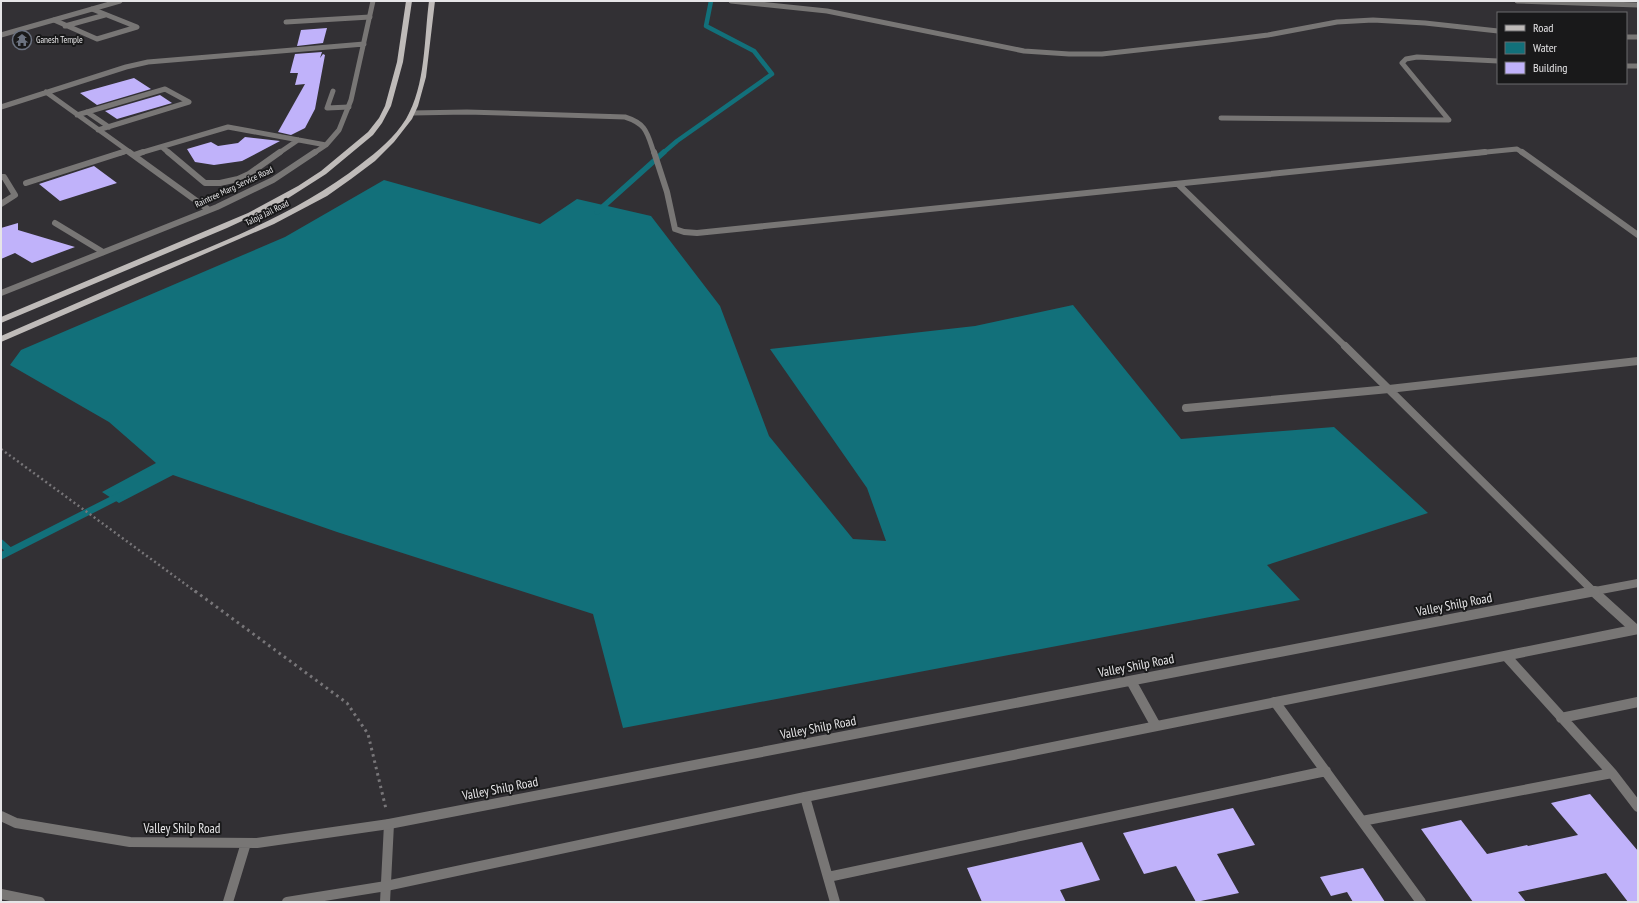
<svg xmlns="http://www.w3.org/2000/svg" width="1639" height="903" font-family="'PT Sans Narrow',sans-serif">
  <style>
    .water { fill: #12707a }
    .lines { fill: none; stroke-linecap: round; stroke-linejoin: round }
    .stream-far2 { stroke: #12707a; stroke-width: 4.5 }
    .stream-far1 { stroke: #12707a; stroke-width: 5.5 }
    .stream { stroke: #12707a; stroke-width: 7 }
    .building { fill: #c0b2fa }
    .path-far1 { stroke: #787679; stroke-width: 2.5; stroke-dasharray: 2 3; stroke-linecap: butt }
    .path { stroke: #787679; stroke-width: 3; stroke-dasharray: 2.5 4; stroke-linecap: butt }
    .service-far1 { stroke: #787675; stroke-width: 5 }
    .service { stroke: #787675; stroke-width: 6 }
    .minor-far3 { stroke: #787675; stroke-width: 5 }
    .minor-far2 { stroke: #787675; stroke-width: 6 }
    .minor-far1 { stroke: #787675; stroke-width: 8 }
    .minor { stroke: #787675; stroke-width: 10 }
    .tertiary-far2 { stroke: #787675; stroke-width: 5 }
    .tertiary-far1 { stroke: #787675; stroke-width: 8 }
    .tertiary { stroke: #787675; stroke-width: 10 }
    .primary { fill: #bfbbb9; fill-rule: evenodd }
    .labels { text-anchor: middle; stroke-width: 4; stroke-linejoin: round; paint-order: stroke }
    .far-poi-label { font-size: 9px; fill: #e6e5e7; stroke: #19191a; text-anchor: start }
    .far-street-label { font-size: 9px; fill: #e6e5e7; stroke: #19191a }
    .near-street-label { font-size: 13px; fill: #e6e5e7; stroke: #19191a }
  </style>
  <rect width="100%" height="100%" fill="#323034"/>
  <path class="water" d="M 384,180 L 540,224 L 577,199 L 651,216 L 720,306 L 769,436 L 853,539 L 886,541 L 867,488 L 770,349 L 975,326 L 1073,305 L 1181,439 L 1334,427 L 1428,513 L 1267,565 L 1300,600 L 623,728 L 593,614 L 337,532 L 173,475 L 119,503 L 102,492 L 156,463 L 109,422 L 10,365 L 21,350 L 285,237 Z"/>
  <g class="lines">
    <path class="stream-far2" d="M 663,153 L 677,141 L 772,74 L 754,51 L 706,26 L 711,1"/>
    <path class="stream-far1" d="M 597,212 L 664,152"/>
    <path class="stream" d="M 1,543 L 10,551
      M 1,556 L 121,495"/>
  </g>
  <path class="building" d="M 327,28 L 323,43 L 297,46 L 301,30 Z
    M 322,52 L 320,58 L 323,54 L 325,55 L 315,109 L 305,128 L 291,135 L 278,132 L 305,84 L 295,85 L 298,73 L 290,73 L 295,54 Z
    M 134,78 L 151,89 L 97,105 L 80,93 Z
    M 160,95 L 172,103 L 117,119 L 105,111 Z
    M 245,137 L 280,141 L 242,161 L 214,165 L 195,162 L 187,149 L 211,142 L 218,146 L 238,143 Z
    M 94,166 L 117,183 L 60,201 L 39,184 Z
    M 18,223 L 18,230 L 75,247 L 32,263 L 15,253 L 1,259 L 1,228 Z
    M 1590,794 L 1638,851 L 1638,902 L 1628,902 L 1606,873 L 1518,892 L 1526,902 L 1473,902 L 1421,829 L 1461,820 L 1487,854 L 1527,845 L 1528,846 L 1578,835 L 1551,803 Z
    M 1233,808 L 1255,845 L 1217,854 L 1239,893 L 1196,902 L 1176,866 L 1144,874 L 1123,833 Z
    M 1082,842 L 1100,880 L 1060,890 L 1066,902 L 982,902 L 967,868 Z
    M 1363,868 L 1385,902 L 1353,902 L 1347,892 L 1331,896 L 1320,877 Z"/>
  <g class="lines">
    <path class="path-far1" d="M 1,449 L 196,592"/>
    <path class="path" d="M 195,591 L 347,703 L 368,734 L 386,809"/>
    <path class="service-far1" d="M 731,1 L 827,11 L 1024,51 L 1069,54 L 1102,54 L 1228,40 L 1268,35 L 1337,22 L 1373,20 L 1425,23 L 1498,31
      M 1517,1 L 1638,5
      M 286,22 L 370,17
      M 1626,37 L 1638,37
      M 1626,66 L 1638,66
      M 333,91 L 327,108 L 349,107
      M 1221,118 L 1449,120 L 1402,63 L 1406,59 L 1417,57 L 1498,61
      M 120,153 L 127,151"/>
    <path class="service" d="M 1,177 L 4,177 L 15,195 L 1,204
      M 26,183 L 123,152
      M 55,223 L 103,252"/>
    <path class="minor-far3" d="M 54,20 L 97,39 L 137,27 L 92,9
      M 65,26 L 105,15
      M 46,92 L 131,153
      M 1,107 L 126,67 L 148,62 L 364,44
      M 87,112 L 109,127
      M 412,113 L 467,112 L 625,117 C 647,124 647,133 654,153
      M 77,115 L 165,89 L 189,102 L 98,130
      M 162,147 L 169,153
      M 140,153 L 228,127 L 326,145
      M 279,153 L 298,140
      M 314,153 L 326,145 L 339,130 L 351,100 L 373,1
      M 1476,153 L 1517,149 L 1523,153"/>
    <path class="minor-far2" d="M 129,152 L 209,210
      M 168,152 L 205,183 L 220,183 L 238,179 L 249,174 L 280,152
      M 654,152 L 667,192 L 675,229 L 684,232 L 697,233 L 1485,152
      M 1522,152 L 1638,235
      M 134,155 L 143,152
      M 1178,184 L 1346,347
      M 1,293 L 217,207 L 273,180 L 315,152"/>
    <path class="minor-far1" d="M 1345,346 L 1594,592
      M 1186,408 L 1389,389 L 1638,361"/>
    <path class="minor" d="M 1593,591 L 1635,629
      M 1506,656 L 1612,773 L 1638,807
      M 1275,702 L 1421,902
      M 1561,718 L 1638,702
      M 805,797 L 835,902
      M 1362,821 L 1612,773
      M 828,877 L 1326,771
      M 385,902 L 389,824"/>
    <path class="tertiary-far2" d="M 1,35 L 120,1"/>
    <path class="tertiary-far1" d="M 1590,592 L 1638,583"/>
    <path class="tertiary" d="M 1131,681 L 1156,726
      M 1,816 L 16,823 L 130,842 L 257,843 L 389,824 L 1595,591
      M 1,894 L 40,902
      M 228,902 L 246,843
      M 287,902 L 386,886 L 805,797 L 1638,629"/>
    <path class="primary" d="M 406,1 L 412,1 L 403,62 L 391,106 L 382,123 L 373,135 L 326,174 L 279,204 L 227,228 L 1,323 L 1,317 L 248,213 L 298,186 L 321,171 L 368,132 L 379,118 L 385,106 L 397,62 Z
      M 429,1 L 435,1 L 426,77 L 418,106 L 412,119 L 394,142 L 375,161 L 351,179 L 327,196 L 274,224 L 1,342 L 1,336 C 47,316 92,296 137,277 C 214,245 295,216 361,164 C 377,152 395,137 406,119 C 426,85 424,39 429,1 Z"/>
  </g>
  <defs>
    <g id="temple-ring" transform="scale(1)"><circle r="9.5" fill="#19191a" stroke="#6b7280" stroke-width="1.5"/><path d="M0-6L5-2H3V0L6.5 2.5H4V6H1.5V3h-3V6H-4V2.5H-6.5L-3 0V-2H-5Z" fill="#6b7280"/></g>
  </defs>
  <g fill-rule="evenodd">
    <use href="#temple-ring" x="22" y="40"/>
  </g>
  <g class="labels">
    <g class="far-poi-label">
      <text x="36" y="43">Ganesh Temple</text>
    </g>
    <g class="far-street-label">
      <text transform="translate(234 187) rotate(-25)" y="3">Raintree Marg Service Road</text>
      <text transform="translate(267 213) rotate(-26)" y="3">Taloja Jail Road</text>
    </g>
    <g class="near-street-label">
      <text transform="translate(1454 604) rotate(-11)" y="5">Valley Shilp Road</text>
      <text transform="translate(1136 665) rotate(-11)" y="5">Valley Shilp Road</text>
      <text transform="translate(818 727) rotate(-11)" y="5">Valley Shilp Road</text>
      <text transform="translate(500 788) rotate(-11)" y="5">Valley Shilp Road</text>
      <text x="182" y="833">Valley Shilp Road</text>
    </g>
  </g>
  <rect width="1639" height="903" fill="none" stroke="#e6e5e7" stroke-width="4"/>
  <rect x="1497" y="12" width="130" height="72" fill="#19191a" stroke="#6b6b6c"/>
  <rect x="1505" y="25" width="20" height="6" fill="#bfbbb9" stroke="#6b6b6c"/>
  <text x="1533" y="32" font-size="12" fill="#e6e5e7">Road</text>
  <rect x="1505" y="42" width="20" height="12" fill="#12707a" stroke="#6b6b6c"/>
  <text x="1533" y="52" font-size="12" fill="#e6e5e7">Water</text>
  <rect x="1505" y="62" width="20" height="12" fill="#c0b2fa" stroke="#6b6b6c"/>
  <text x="1533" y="72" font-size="12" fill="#e6e5e7">Building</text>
</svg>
